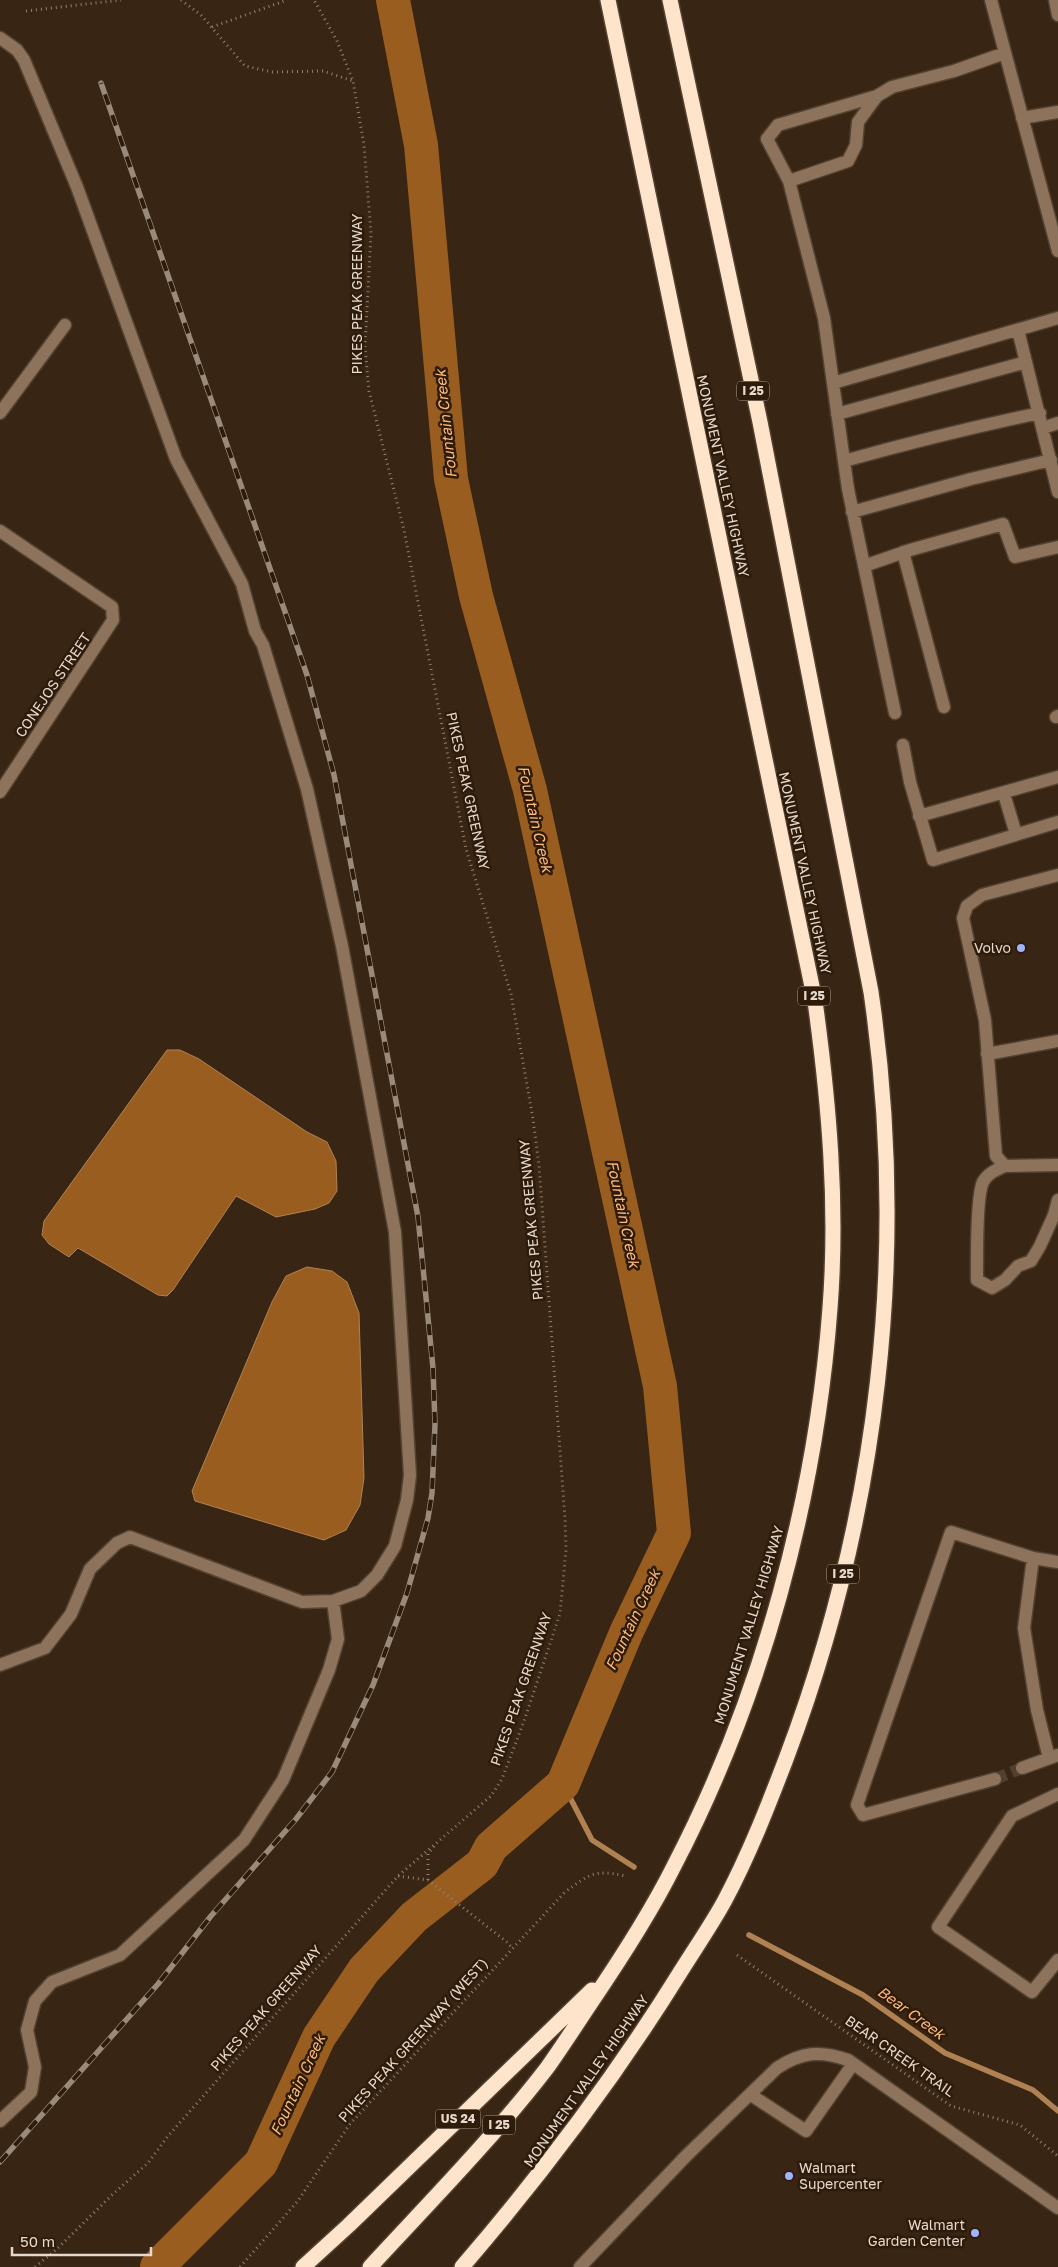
<svg xmlns="http://www.w3.org/2000/svg" width="1058" height="2267" font-family="'Golos Text',sans-serif">
  <style>
    .water { fill: #995d1f; stroke: #b08253 }
    .lines { fill: none; stroke-linecap: round; stroke-linejoin: round }
    .stream { stroke: #b08253; stroke-width: 5.5 }
    .river { stroke: #995d1f; stroke-width: 34 }
    .minor-tunnel { stroke: #52402f; stroke-width: 12; stroke-dasharray: 12 6; stroke-linecap: butt }
    .minor-casing { stroke: #544231; stroke-width: 15 }
    .highway-casing { stroke: #544231; stroke-width: 18 }
    .path { stroke: #918173; stroke-width: 3; stroke-dasharray: 1 4; stroke-linecap: butt }
    .minor { stroke: #8e735c; stroke-width: 12 }
    .highway { stroke: #ffe4cc; stroke-width: 15 }
    .rail-casing { stroke: #998a7c; stroke-width: 5.5 }
    .rail { stroke: #2e1b09; stroke-width: 4; stroke-dasharray: 11; stroke-linecap: butt }
    .poi-dot { fill: #a0b3fd; stroke: #2e1b09; stroke-width: 2 }
    .labels { text-anchor: middle; stroke-width: 5; stroke-linejoin: round; paint-order: stroke }
    .shield { fill: #2e1b09; stroke: #ae9f92; stroke-width: 1 }
    .shield-label { font-size: 12px; font-weight: bold; fill: #e5d8cd }
    .street-label { font-size: 14px; fill: #e5d8cd; stroke: #2e1b09 }
    .poi-label { font-size: 14px; fill: #e5d8cd; stroke: #2e1b09; text-anchor: end }
    .water-label { font-size: 15px; font-style: italic; fill: #fdba7d; stroke: #2e1b09 }
  </style>
  <rect width="100%" height="100%" fill="#382513"/>
  <path class="water" d="M 167,1050 L 180,1050 L 199,1059 L 307,1132 L 327,1142 L 336,1161 L 337,1191 L 329,1203 L 315,1209 L 276,1217 L 236,1196 L 173,1290 L 167,1296 L 158,1295 L 78,1248 L 69,1257 L 49,1244 L 42,1235 L 44,1221 Z
    M 307,1267 L 332,1271 L 347,1282 L 359,1313 L 364,1478 L 360,1505 L 346,1530 L 324,1540 L 195,1501 L 192,1491 L 272,1302 L 286,1276 Z"/>
  <g class="lines">
    <path class="stream" d="M 563,1784 L 592,1840 L 634,1867
      M 749,1935 L 863,1995 L 945,2053 L 1033,2090 L 1058,2111"/>
    <path class="river" d="M 157,2267 L 261,2163 L 319,2037 L 364,1970 L 414,1917 L 482,1864 L 491,1847 L 563,1784 L 626,1633 L 674,1533 L 660,1386 L 530,790 L 476,596 L 451,479 L 421,145 L 393,0"/>
    <path class="minor-tunnel" d="M 995,1779 L 1022,1768"/>
    <g class="minor-casing">
      <path id="minor" d="M 991,0 L 1058,251
        M 1055,0 L 1058,15
        M 0,38 L 17,50 L 24,60 L 77,187 L 176,459 L 242,584 L 255,631 L 263,645 L 307,789 L 342,946 L 395,1232 L 410,1475 L 407,1500 L 395,1546 L 377,1575 L 361,1591 L 333,1601 L 302,1602 L 130,1537 L 117,1543 L 90,1569 L 71,1614 L 45,1648 L 0,1665
        M 1022,118 L 1058,112
        M 789,181 L 767,139 L 778,125 L 877,96
        M 1018,330 L 1058,492
        M 833,383 L 824,318 L 789,181 L 848,161 L 856,145 L 858,122 L 877,96 L 892,87 L 954,71 L 1005,53
        M 0,413 L 65,325
        M 837,414 L 1026,362
        M 1043,428 L 1058,423
        M 844,461 C 909,443 973,427 1040,413
        M 852,512 L 971,479 L 1051,460
        M 0,531 L 112,607 L 113,620 L 0,792
        M 903,552 L 944,707
        M 864,566 L 910,550 L 1003,524 L 1015,557 L 1058,547
        M 895,713 L 848,489 L 833,383 L 1058,318
        M 1056,717 L 1058,716
        M 903,745 L 910,782 L 933,860 L 1058,822
        M 1004,794 L 1016,834
        M 919,816 L 1058,777
        M 1058,875 L 982,895 L 967,906 L 963,918 L 985,1020 L 996,1156 L 1005,1166 L 1058,1165
        M 987,1054 L 1058,1041
        M 1005,1166 C 996,1170 988,1173 983,1182 C 976,1196 977,1261 977,1280 L 992,1288 L 1005,1280 L 1018,1266 L 1031,1261 L 1040,1246 L 1054,1215 L 1058,1200
        M 1033,1558 L 1024,1628 L 1037,1710 L 1049,1758
        M 1022,1768 L 1058,1755
        M 995,1779 L 863,1815 L 857,1805 L 951,1532 L 1033,1558 L 1058,1562
        M 1058,1794 L 1012,1816 L 938,1927 L 1032,1992 L 1058,1960
        M 751,2095 L 806,2131 L 853,2064
        M 0,2121 L 31,2092 L 35,2067 L 27,2030 L 35,2001 L 52,1982 L 120,1955 L 244,1840 L 283,1780 L 329,1670 L 338,1639 L 333,1601
        M 580,2267 L 686,2156 L 777,2068 C 801,2052 820,2050 848,2060 L 1058,2208"/>
    </g>
    <g class="highway-casing">
      <path id="highway" d="M 303,2267 L 349,2225 L 592,1990
        M 370,2267 C 430,2202 493,2138 547,2068 C 562,2047 576,2025 590,2004 C 620,1960 650,1914 674,1866 C 762,1697 816,1498 830,1308 C 838,1205 829,1103 815,1001 L 608,0
        M 462,2267 C 542,2174 616,2076 681,1971 C 696,1947 712,1924 725,1900 C 749,1855 768,1806 786,1759 C 879,1513 909,1252 871,992 L 760,422 L 670,0"/>
    </g>
    <path class="path" d="M 181,0 L 201,15 L 245,66 L 272,72 L 323,71 L 353,81
      M 26,11 L 121,0
      M 212,27 L 287,0
      M 398,1876 L 428,1880 L 508,1943 L 512,1948
      M 428,1880 L 428,1854 L 435,1845
      M 737,1955 L 951,2106 L 1020,2125 L 1058,2156
      M 35,2267 L 57,2249 L 113,2194 L 148,2163 L 168,2136 L 398,1876 L 491,1796 L 502,1779 L 524,1721 L 560,1614 L 566,1550 L 565,1518 L 539,1165 L 533,1119 L 511,994 L 466,849 L 404,530 L 369,391 L 365,347 L 371,233 L 364,145 L 353,81 L 337,41 L 314,0
      M 240,2267 L 297,2202 L 350,2124 L 565,1892 C 590,1874 594,1869 625,1876"/>
    <use href="#minor" class="minor"/>
    <use href="#highway" class="highway"/>
    <g class="rail-casing">
      <path id="rail" d="M 0,2162 L 158,1984 L 211,1916 L 296,1819 L 332,1772 L 373,1685 L 407,1593 L 428,1518 L 432,1493 L 435,1424 L 433,1368 L 418,1217 L 334,775 L 307,675 L 101,83"/>
    </g>
    <use href="#rail" class="rail"/>
  </g>
  <g class="poi-dot">
    <circle cx="1021" cy="948" r="5"/>
    <circle cx="789" cy="2176" r="5"/>
    <circle cx="975" cy="2233" r="5"/>
  </g>
  <g class="labels">
    <g class="shield">
      <rect x="737" y="381.5" width="32" height="19" rx="4"/>
      <rect x="798" y="986.5" width="32" height="19" rx="4"/>
      <rect x="827" y="1564.5" width="32" height="19" rx="4"/>
      <rect x="435.5" y="2109.5" width="45" height="19" rx="4"/>
      <rect x="483" y="2115.5" width="32" height="19" rx="4"/>
    </g>
    <g class="shield-label">
      <text x="753" y="395">I 25</text>
      <text x="814" y="1000">I 25</text>
      <text x="843" y="1578">I 25</text>
      <text x="458" y="2123">US 24</text>
      <text x="499" y="2129">I 25</text>
    </g>
    <g class="street-label">
      <text transform="translate(357 294) rotate(-90)" y="5">PIKES PEAK GREENWAY</text>
      <text transform="translate(723 476) rotate(78)" y="5">MONUMENT VALLEY HIGHWAY</text>
      <text transform="translate(53 685) rotate(-56)" y="5">CONEJOS STREET</text>
      <text transform="translate(468 791) rotate(78)" y="5">PIKES PEAK GREENWAY</text>
      <text transform="translate(805 873) rotate(78)" y="5">MONUMENT VALLEY HIGHWAY</text>
      <text transform="translate(531 1220) rotate(-95)" y="5">PIKES PEAK GREENWAY</text>
      <text transform="translate(749 1625) rotate(-73)" y="5">MONUMENT VALLEY HIGHWAY</text>
      <text transform="translate(521 1689) rotate(-71)" y="5">PIKES PEAK GREENWAY</text>
      <text transform="translate(266 2008) rotate(-49)" y="5">PIKES PEAK GREENWAY</text>
      <text transform="translate(413 2040) rotate(-48)" y="5">PIKES PEAK GREENWAY (WEST)</text>
      <text transform="translate(900 2056) rotate(35)" y="5">BEAR CREEK TRAIL</text>
      <text transform="translate(586 2081) rotate(-55)" y="5">MONUMENT VALLEY HIGHWAY</text>
    </g>
    <g class="poi-label">
      <text x="1011" y="953">Volvo</text>
      <text x="799" y="2173" text-anchor="start">Walmart<tspan x="799" dy="16">Supercenter</tspan></text>
      <text x="965" y="2230">Walmart<tspan x="965" dy="16">Garden Center</tspan></text>
    </g>
    <g class="water-label">
      <text transform="translate(446 424) rotate(-96)" y="5">Fountain Creek</text>
      <text transform="translate(535 819) rotate(77)" y="5">Fountain Creek</text>
      <text transform="translate(623 1214) rotate(78)" y="5">Fountain Creek</text>
      <text transform="translate(633 1620) rotate(-65)" y="5">Fountain Creek</text>
      <text transform="translate(911 2013) rotate(36)" y="5">Bear Creek</text>
      <text transform="translate(298 2085) rotate(-65)" y="5">Fountain Creek</text>
    </g>
  </g>
  <path d="M12 2247v8h139v-8" fill="none" stroke="#e5d8cd" stroke-width="2.5"/>
  <text x="20" y="2247" font-size="15" fill="#e5d8cd" stroke="#2e1b09" stroke-width="4" paint-order="stroke">50 m</text>
</svg>
